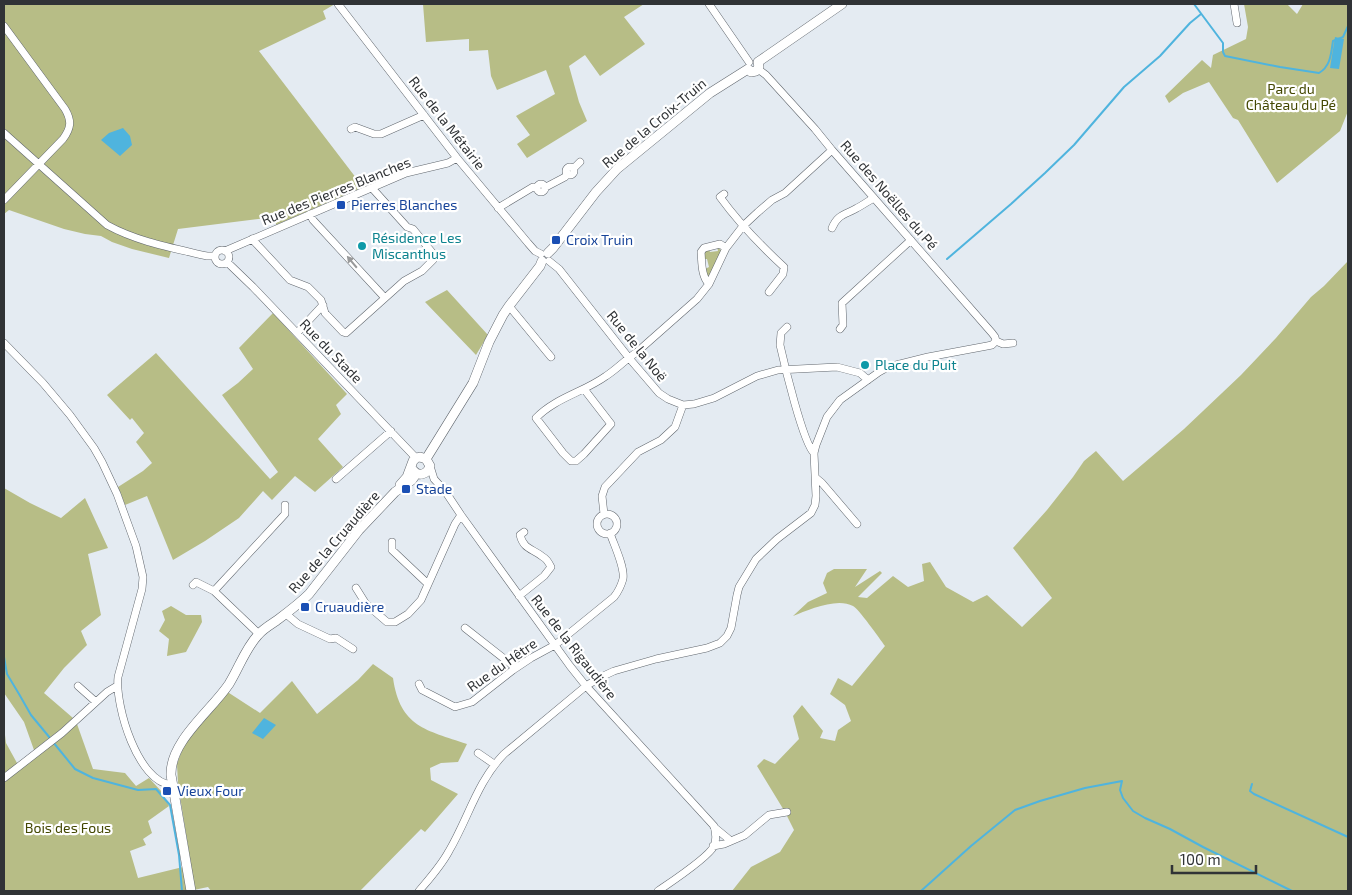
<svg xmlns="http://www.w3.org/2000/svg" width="1352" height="895" font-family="'Exo 2',sans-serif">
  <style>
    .green { fill: #b7bd86 }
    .water { fill: #4fb4de }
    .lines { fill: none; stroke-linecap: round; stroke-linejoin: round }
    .stream { stroke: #4fb4de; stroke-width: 2 }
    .minor-casing { stroke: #61676e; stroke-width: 8 }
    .major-casing { stroke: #61676e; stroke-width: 10 }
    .minor { stroke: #fff; stroke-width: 7 }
    .major { stroke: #fff; stroke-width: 9 }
    .oneway { fill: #98999a }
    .transit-dot { fill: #1a4fb4; stroke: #fff; stroke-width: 2 }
    .culture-dot { fill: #0f9aa8; stroke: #fff; stroke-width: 2 }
    .labels { text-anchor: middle; stroke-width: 4.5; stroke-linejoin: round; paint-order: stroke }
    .park-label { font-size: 14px; fill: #444802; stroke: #fff }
    .street-label { font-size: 14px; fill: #303336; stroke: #fff }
    .transit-label { font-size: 14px; fill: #164399; stroke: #fff; text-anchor: start }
    .culture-label { font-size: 14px; fill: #0d838f; stroke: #fff; text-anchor: start }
  </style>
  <rect width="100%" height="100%" fill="#e4ebf2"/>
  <path class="green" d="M 4,4 L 335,4 L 323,11 L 326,19 L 259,51 L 363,187 L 276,225 L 275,217 L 178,229 L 169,258 L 132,249 L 112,242 L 101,236 L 85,234 L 64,229 L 9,210 L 4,214 Z
    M 423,4 L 644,4 L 624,17 L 645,44 L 600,76 L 585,55 L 569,66 L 579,102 L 587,121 L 527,158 L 517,144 L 530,135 L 516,116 L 555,94 L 546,70 L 497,90 L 491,76 L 488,50 L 469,51 L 469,39 L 426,42 Z
    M 1244,4 L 1287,4 L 1297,14 L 1303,4 L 1348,4 L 1348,111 L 1340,131 L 1277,183 L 1238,120 L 1233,118 L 1209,82 L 1183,93 L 1169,103 L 1165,96 L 1202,60 L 1211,68 L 1213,55 L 1246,39 L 1248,27 Z
    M 717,247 L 721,250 L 721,252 L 709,277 L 708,277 L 705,269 L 709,267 L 707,259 L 703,259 L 703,253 L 709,249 L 710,252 L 718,251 Z
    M 1348,261 L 1348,891 L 732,891 L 751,867 L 780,852 L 794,830 L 785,812 L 757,766 L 764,759 L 775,764 L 799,739 L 793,716 L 802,705 L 823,731 L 820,738 L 835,741 L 838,730 L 851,721 L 845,705 L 830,694 L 838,678 L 852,686 L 885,646 C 880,639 858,608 853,606 C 837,597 808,610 793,616 L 808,602 L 827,593 L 823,583 L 827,573 L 834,569 L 867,569 L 855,587 L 880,571 L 882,573 L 858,597 L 867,598 L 893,576 L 908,587 L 924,581 L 922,564 L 930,562 L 946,587 L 973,602 L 987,595 L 1022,627 L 1052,598 L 1013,548 L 1047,510 L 1073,477 L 1084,461 L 1096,451 L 1123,481 L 1184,429 L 1241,375 L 1276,338 L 1311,297 L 1324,286 Z
    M 447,290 L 488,335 L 476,355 L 425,302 Z
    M 273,313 L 347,394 L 336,405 L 341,414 L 318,439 L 343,467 L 315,492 L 295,476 L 272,500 L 263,491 L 239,518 L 205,541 L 173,560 L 147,496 L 125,505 L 118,487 L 143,471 L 152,463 L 136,442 L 144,433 L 132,418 L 130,420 L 107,395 L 156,353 L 270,479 L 278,472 L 222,395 L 238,383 L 253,369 L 239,348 Z
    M 4,488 L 30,503 L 61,518 L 85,498 L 108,548 L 88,554 L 101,615 L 81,631 L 87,645 L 64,668 L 44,693 L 73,718 L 61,729 L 34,750 L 24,722 L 4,693 Z
    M 171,606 L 186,615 L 201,615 L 202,622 L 186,652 L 167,656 L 169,639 L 159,631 L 165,620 L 162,611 Z
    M 373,664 L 393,678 C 400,727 426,730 467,744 L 458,762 L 441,763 L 430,768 L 431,780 L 458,794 L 425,832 L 421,829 L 360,891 L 211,891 L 208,887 L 189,891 L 4,891 L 4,727 L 6,743 L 17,763 L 21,768 L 64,736 L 77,724 L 93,769 L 125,773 L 136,786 L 149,778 L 162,792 L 169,806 L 148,821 L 152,833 L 143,839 L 146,845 L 130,851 L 138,878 L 191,865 L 178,784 L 177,764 L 185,742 L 226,691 L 260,713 L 292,681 L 317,714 L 358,680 Z"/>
  <path class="water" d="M 1335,37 L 1344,39 L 1339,69 L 1330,68 Z
    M 123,128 L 130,136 L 132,145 L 120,156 L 101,140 L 109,133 Z
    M 264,718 L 276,725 L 263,739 L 252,733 Z"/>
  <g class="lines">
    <path class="stream" d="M 1194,4 L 1223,43 L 1223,52 L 1225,56 L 1280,67 L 1319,73 C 1331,66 1331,53 1333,41 L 1343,37 L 1348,26
      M 947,259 L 1011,204 L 1045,173 L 1074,145 L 1124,87 L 1160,56 L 1190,23 L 1201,14
      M 4,657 L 7,674 L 19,694 L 31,715 L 50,738
      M 53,742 L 75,769 L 93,778 L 138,790 L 156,789 L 170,805 L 179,855 L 182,891
      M 1252,784 L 1250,791 L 1254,794 L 1348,837
      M 921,891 L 971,846 L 1015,810 L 1040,801 L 1085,788 L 1122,781 L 1120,790 L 1123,798 L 1133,811 L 1145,818 L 1170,829 L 1203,847 L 1292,891"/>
    <g class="minor-casing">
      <path id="minor" d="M 338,4 L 457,158 L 528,243 L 535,251 L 541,254
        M 709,4 L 749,62
        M 1234,4 L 1237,23
        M 4,26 L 65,109 C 72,121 71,128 63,139 L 4,200
        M 758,69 L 766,75 L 815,129 L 832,150 L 992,333 L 995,337 L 996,341
        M 351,129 L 355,127 L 374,134 L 381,134 L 424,115
        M 4,133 L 107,225 C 138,242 173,248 207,256 L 215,256
        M566 171a4 4 0 1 1 8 0a4 4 0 1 1-8 0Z
        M 574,168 L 580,162
        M537 188a4 4 0 1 1 8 0a4 4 0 1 1-8 0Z
        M 546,187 L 565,177 L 567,173
        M 724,194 L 720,197 C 739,223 760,245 784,267 L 783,274 L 769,292
        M 498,208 L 533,187 L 537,188
        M 310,214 L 313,220 L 385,298
        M 832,228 C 838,214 845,215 857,208 C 863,205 868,201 874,198
        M 252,239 L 290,280 L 308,287 L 321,300 L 325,313 L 343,332 L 346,333 L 404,281 L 422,271 L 433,260 L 435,256 L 413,229 L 407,227 L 372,188
        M215 257a7 7 0 1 1 14 0a7 7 0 1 1-14 0Z
        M 225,251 L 406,173 L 448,163 L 457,158
        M 549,261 L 559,269 L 629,358 L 659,393 L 668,399 L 683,405 L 694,404 L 714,398 L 757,376 L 778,370 L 837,367 L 860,373 L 868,380
        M 227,262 L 253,287 L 416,458
        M 709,284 C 701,276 702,262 701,252 L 704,248 L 720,244 L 726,248
        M 509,306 L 551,357
        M 787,327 L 781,333 L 780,345 C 784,363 803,443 814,453
        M 840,329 L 843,325 L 842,303 L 911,240
        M 297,333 L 323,305
        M 996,341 L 1003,344 L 1013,343
        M 4,343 L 43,383 L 70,415 L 94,448 L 102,462 L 117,494 L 136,546 L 143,577 L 142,589 L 118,677 C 115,706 138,783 172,785
        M 584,389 L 611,424 L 584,454 L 576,461 L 571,461 L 563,453 L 536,418 C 555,398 584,392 606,376 C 617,369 626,359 637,352 L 697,299 L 709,284 L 726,248 L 743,226 L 758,212 L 772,200 L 785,193 L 832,150
        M 430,466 L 434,479 L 445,491 L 461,515 L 570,666 L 586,686 L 714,826 C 716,833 717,839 714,846 C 708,858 671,882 658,891
        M 816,478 L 822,483 L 857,524
        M 336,479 L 391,431
        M 604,514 L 602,496 L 605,487 L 638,452 L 661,440 L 675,427 L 683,405
        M597 524a10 10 0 1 1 20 0a10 10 0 1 1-20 0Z
        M 392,542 L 392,550 L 428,584
        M 193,585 L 196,582 L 214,591
        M 356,588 L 366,604 L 387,622 L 395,622 L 408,614 L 421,600 L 455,524 L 461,515
        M 519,596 L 544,576 L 551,567 C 549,563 547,559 543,557 C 532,548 524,550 520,535 L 524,532
        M 286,614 L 298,624 L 330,639 L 336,638 L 353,649
        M 465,628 L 516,668
        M 259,634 L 214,591 L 285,514 L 285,505
        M 419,684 L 422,690 L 455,707 L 472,702 L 513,670 L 531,658 L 555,645 L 614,597 C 618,592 621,586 623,579 C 625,567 614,545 610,533
        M 78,686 L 96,702
        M 478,753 L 494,764
        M 4,778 L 62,733 L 107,692 L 117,686
        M 714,827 L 731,841
        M 713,846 L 724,844 L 745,835 L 769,815 L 787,812
        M 419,891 C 430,878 441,866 449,851 C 468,819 477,782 504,754 L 586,686 L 599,678 L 614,671 L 656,659 L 707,648 L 720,643 L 727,636 L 731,628 L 737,595 L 739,587 L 756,559 L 777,539 L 811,513 L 815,505 L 816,496 L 814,453 L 816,445 L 827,417 L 840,400 L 879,372 L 888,367 L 928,357 L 987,346 L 992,345 L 996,341"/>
    </g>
    <g class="major-casing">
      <path id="major" d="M 758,62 L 842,4
        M 748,69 L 751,72 L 756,71 L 759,67 L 758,62
        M 548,253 L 553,248 L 596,192 L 617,169 L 710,93 L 748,69
        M 426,459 L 473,383 L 489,342 L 503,315 L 509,306 L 540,266 L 542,261
        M 413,470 C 418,477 427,475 430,466 L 426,459
        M 400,485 L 407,477 L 413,461 L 416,458 L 420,457 L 426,459
        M 191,891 L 171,775 C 170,741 211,711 229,684 C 239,668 245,649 258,635 C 263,629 270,625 276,621 C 288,612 299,604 309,594 L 359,530 L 395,492 L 412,480 L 416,474"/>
    </g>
    <use href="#minor" class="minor"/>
    <use href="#major" class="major"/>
  </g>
  <defs><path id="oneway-solid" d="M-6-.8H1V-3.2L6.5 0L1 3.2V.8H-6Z" transform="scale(1.25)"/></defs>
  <use class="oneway" href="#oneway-solid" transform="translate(352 262) rotate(-130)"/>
  <g class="transit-dot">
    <rect x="336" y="200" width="10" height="10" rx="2.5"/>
    <rect x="551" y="235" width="10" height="10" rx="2.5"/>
    <rect x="401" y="484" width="10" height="10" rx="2.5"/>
    <rect x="300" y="602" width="10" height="10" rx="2.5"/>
    <rect x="162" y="786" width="10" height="10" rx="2.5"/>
  </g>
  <g class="culture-dot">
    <circle cx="362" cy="246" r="5"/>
    <circle cx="865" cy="365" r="5"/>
  </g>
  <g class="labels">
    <g class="park-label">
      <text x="1291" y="94">Parc du<tspan x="1291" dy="16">Château du Pé</tspan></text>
      <text x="68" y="833">Bois des Fous</text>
    </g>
    <g class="street-label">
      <text transform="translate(447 123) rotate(52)" y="5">Rue de la Métairie</text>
      <text transform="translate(654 123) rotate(-40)" y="5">Rue de la Croix-Truin</text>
      <text transform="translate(336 191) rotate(-22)" y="5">Rue des Pierres Blanches</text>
      <text transform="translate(889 195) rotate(49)" y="5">Rue des Noëlles du Pé</text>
      <text transform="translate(637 346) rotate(51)" y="5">Rue de la Noë</text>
      <text transform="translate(331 351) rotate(46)" y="5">Rue du Stade</text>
      <text transform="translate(334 542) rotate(-49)" y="5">Rue de la Cruaudière</text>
      <text transform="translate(574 647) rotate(52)" y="5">Rue de la Rigaudière</text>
      <text transform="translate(502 665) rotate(-35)" y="5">Rue du Hêtre</text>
    </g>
    <g class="transit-label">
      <text x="351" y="210">Pierres Blanches</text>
      <text x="566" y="245">Croix Truin</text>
      <text x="416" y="494">Stade</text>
      <text x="315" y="612">Cruaudière</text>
      <text x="177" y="796">Vieux Four</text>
    </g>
    <g class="culture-label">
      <text x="372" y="243">Résidence Les<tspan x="372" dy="16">Miscanthus</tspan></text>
      <text x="875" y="370">Place du Puit</text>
    </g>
  </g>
  <rect width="1352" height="895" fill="none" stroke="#303336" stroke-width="10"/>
  <path d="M1172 865v8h84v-8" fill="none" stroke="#303336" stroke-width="2.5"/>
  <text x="1180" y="865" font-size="15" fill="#303336" stroke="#ffffff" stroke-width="4" paint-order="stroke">100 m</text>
</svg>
